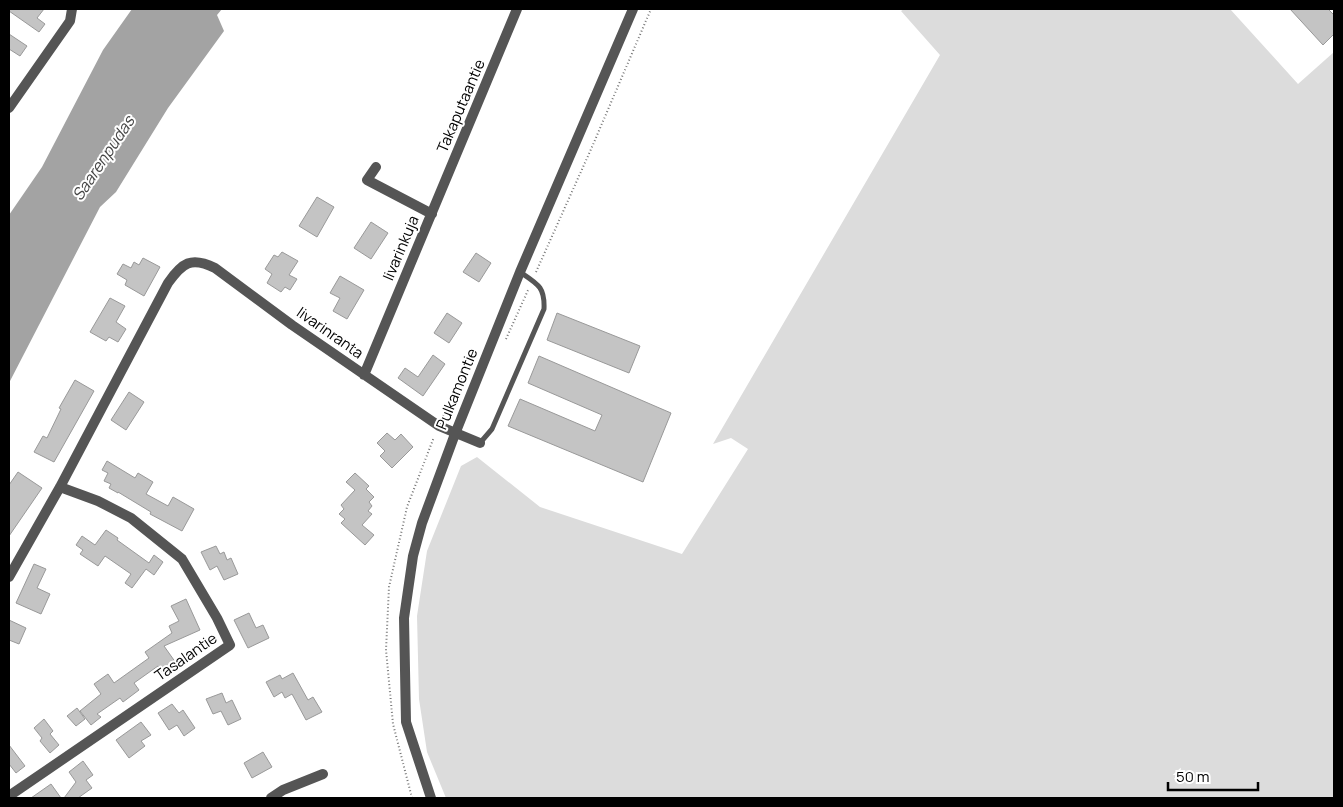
<svg xmlns="http://www.w3.org/2000/svg" width="1343" height="807" font-family="Manrope,sans-serif">
  <style>
    .green { fill: #dcdcdc }
    .water { fill: #a3a3a3 }
    .building { fill: #c4c4c4; stroke: #999 }
    .lines { fill: none; stroke-linecap: round; stroke-linejoin: round }
    .path { stroke: #777; stroke-width: 2; stroke-dasharray: 1 2.5; stroke-linecap: butt }
    .lane { stroke: #555; stroke-width: 5 }
    .street { stroke: #555; stroke-width: 10 }
    .labels { text-anchor: middle; stroke-width: 4; stroke-linejoin: round; paint-order: stroke }
    .street-label { font-size: 15px; fill: #000; stroke: #fff }
    .water-label { font-size: 16px; font-style: italic; fill: #444; stroke: #fff }
  </style>
  <rect width="100%" height="100%" fill="#fff"/>
  <path class="green" d="M 904,9 L 1230,9 L 1298,84 L 1334,52 L 1334,798 L 446,798 L 427,752 L 419,699 L 417,616 L 427,551 L 461,466 L 477,457 L 540,507 L 682,554 L 748,449 L 731,438 L 713,444 L 940,55 L 901,11 Z"/>
  <path class="water" d="M 132,9 L 222,9 L 217,15 L 224,31 L 168,108 L 116,192 L 100,207 L 9,383 L 9,215 L 42,167 L 103,50 Z"/>
  <path class="building" d="M 9,9 L 44,9 L 37,18 L 45,24 L 39,32 L 9,11 Z
    M 1290,9 L 1328,9 L 1334,15 L 1334,34 L 1323,45 Z
    M 9,34 L 27,46 L 20,56 L 9,49 Z
    M 317,197 L 334,207 L 317,237 L 299,226 Z
    M 371,222 L 388,233 L 371,259 L 354,248 Z
    M 282,252 L 298,261 L 289,275 L 297,279 L 290,290 L 285,287 L 281,292 L 267,283 L 272,274 L 265,269 L 274,255 L 278,257 Z
    M 476,253 L 491,263 L 479,282 L 463,272 Z
    M 143,258 L 160,267 L 144,296 L 125,285 L 127,280 L 117,274 L 123,264 L 131,268 L 134,262 L 139,265 Z
    M 340,276 L 364,290 L 347,319 L 333,311 L 340,298 L 330,293 Z
    M 110,298 L 125,306 L 116,322 L 126,329 L 118,342 L 109,337 L 106,341 L 90,332 Z
    M 447,313 L 462,323 L 449,343 L 434,333 Z
    M 557,313 L 640,346 L 629,373 L 547,340 Z
    M 433,355 L 445,364 L 423,396 L 398,378 L 405,368 L 418,377 Z
    M 539,356 L 671,413 L 643,482 L 508,426 L 520,399 L 595,431 L 602,415 L 528,383 Z
    M 75,380 L 94,391 L 54,462 L 34,452 L 43,436 L 47,438 L 61,409 L 59,408 Z
    M 129,392 L 144,402 L 126,430 L 111,420 Z
    M 387,433 L 395,440 L 401,434 L 413,447 L 392,468 L 380,456 L 385,451 L 377,443 Z
    M 107,461 L 135,478 L 138,473 L 153,482 L 146,494 L 168,506 L 173,497 L 194,509 L 182,531 L 150,514 L 151,512 L 118,492 L 118,493 L 109,488 L 111,484 L 104,481 L 108,473 L 102,470 Z
    M 18,472 L 42,488 L 9,536 L 9,485 Z
    M 355,473 L 369,486 L 366,489 L 374,497 L 369,502 L 372,506 L 368,511 L 372,514 L 362,525 L 374,535 L 365,545 L 341,523 L 345,519 L 339,514 L 344,509 L 341,505 L 355,490 L 346,482 Z
    M 106,530 L 118,538 L 117,540 L 149,563 L 154,555 L 163,562 L 154,575 L 146,569 L 132,588 L 125,583 L 131,574 L 105,556 L 98,566 L 80,554 L 83,550 L 76,545 L 82,536 L 95,545 Z
    M 216,546 L 220,554 L 224,552 L 227,560 L 231,558 L 238,574 L 224,580 L 217,566 L 210,570 L 201,552 Z
    M 34,564 L 46,569 L 37,588 L 50,594 L 41,614 L 16,603 Z
    M 186,599 L 200,630 L 164,646 L 176,663 L 162,672 L 158,666 L 134,683 L 139,690 L 123,702 L 120,698 L 97,714 L 101,717 L 91,725 L 80,711 L 101,694 L 94,684 L 108,674 L 114,683 L 149,658 L 145,652 L 172,633 L 169,626 L 179,621 L 171,606 Z
    M 249,613 L 256,628 L 263,625 L 269,638 L 248,648 L 234,620 Z
    M 9,620 L 26,628 L 19,644 L 9,640 Z
    M 293,673 L 308,700 L 313,697 L 322,712 L 306,720 L 292,694 L 285,698 L 282,692 L 274,697 L 266,682 L 280,675 L 282,679 Z
    M 222,693 L 226,703 L 232,700 L 241,719 L 228,725 L 221,711 L 213,714 L 206,699 Z
    M 172,704 L 179,713 L 183,710 L 195,728 L 184,736 L 177,725 L 169,730 L 158,713 Z
    M 77,708 L 85,719 L 76,726 L 67,716 Z
    M 44,719 L 53,731 L 50,734 L 59,745 L 50,753 L 40,741 L 42,738 L 34,728 Z
    M 141,722 L 151,735 L 141,741 L 145,746 L 129,758 L 116,740 Z
    M 9,745 L 25,766 L 16,773 L 9,764 Z
    M 263,752 L 272,767 L 252,778 L 244,763 Z
    M 83,761 L 93,775 L 86,780 L 92,788 L 78,798 L 64,798 L 76,782 L 69,772 Z
    M 51,784 L 61,798 L 31,798 Z"/>
  <g class="lines">
    <path class="path" d="M 536,272 L 592,147 L 651,9
      M 506,339 L 529,288
      M 443,416 L 458,380 L 466,377
      M 412,798 L 393,724 L 386,650 L 389,587 L 407,507 L 434,437"/>
    <path class="lane" d="M 480,443 L 492,429 L 544,309 C 545,287 538,284 520,272"/>
    <path class="street" d="M 9,108 L 70,21 L 72,9
      M 376,167 L 367,180 L 432,214
      M 364,375 L 517,9
      M 9,577 L 60,487 L 168,283 C 182,263 191,256 215,268 L 292,325 L 439,426 L 480,443
      M 9,796 L 230,645 L 217,618 L 182,559 L 131,518 L 98,501 L 60,487
      M 271,798 L 283,790 L 323,774
      M 431,798 L 406,722 L 404,618 L 413,556 L 422,523 L 455,434 L 520,272 L 633,9"/>
  </g>
  <g class="labels">
    <g class="street-label">
      <text transform="translate(461 106) rotate(-67)" y="5">Takaputaantie</text>
      <text transform="translate(401 248) rotate(-67)" y="5">Iivarinkuja</text>
      <text transform="translate(330 333) rotate(35)" y="5">Iivarinranta</text>
      <text transform="translate(457 389) rotate(-68)" y="5">Pulkamontie</text>
      <text transform="translate(186 657) rotate(-35)" y="5">Tasalantie</text>
    </g>
    <g class="water-label">
      <text transform="translate(103 158) rotate(-56)" y="6">Saarenpudas</text>
    </g>
  </g>
  <rect width="1343" height="807" fill="none" stroke="#000000" stroke-width="20"/>
  <path d="M1168 782v8h90v-8" fill="none" stroke="#000000" stroke-width="2.5"/>
  <text x="1176" y="782" font-size="15" fill="#000000" stroke="#ffffff" stroke-width="4" paint-order="stroke">50 m</text>
</svg>
